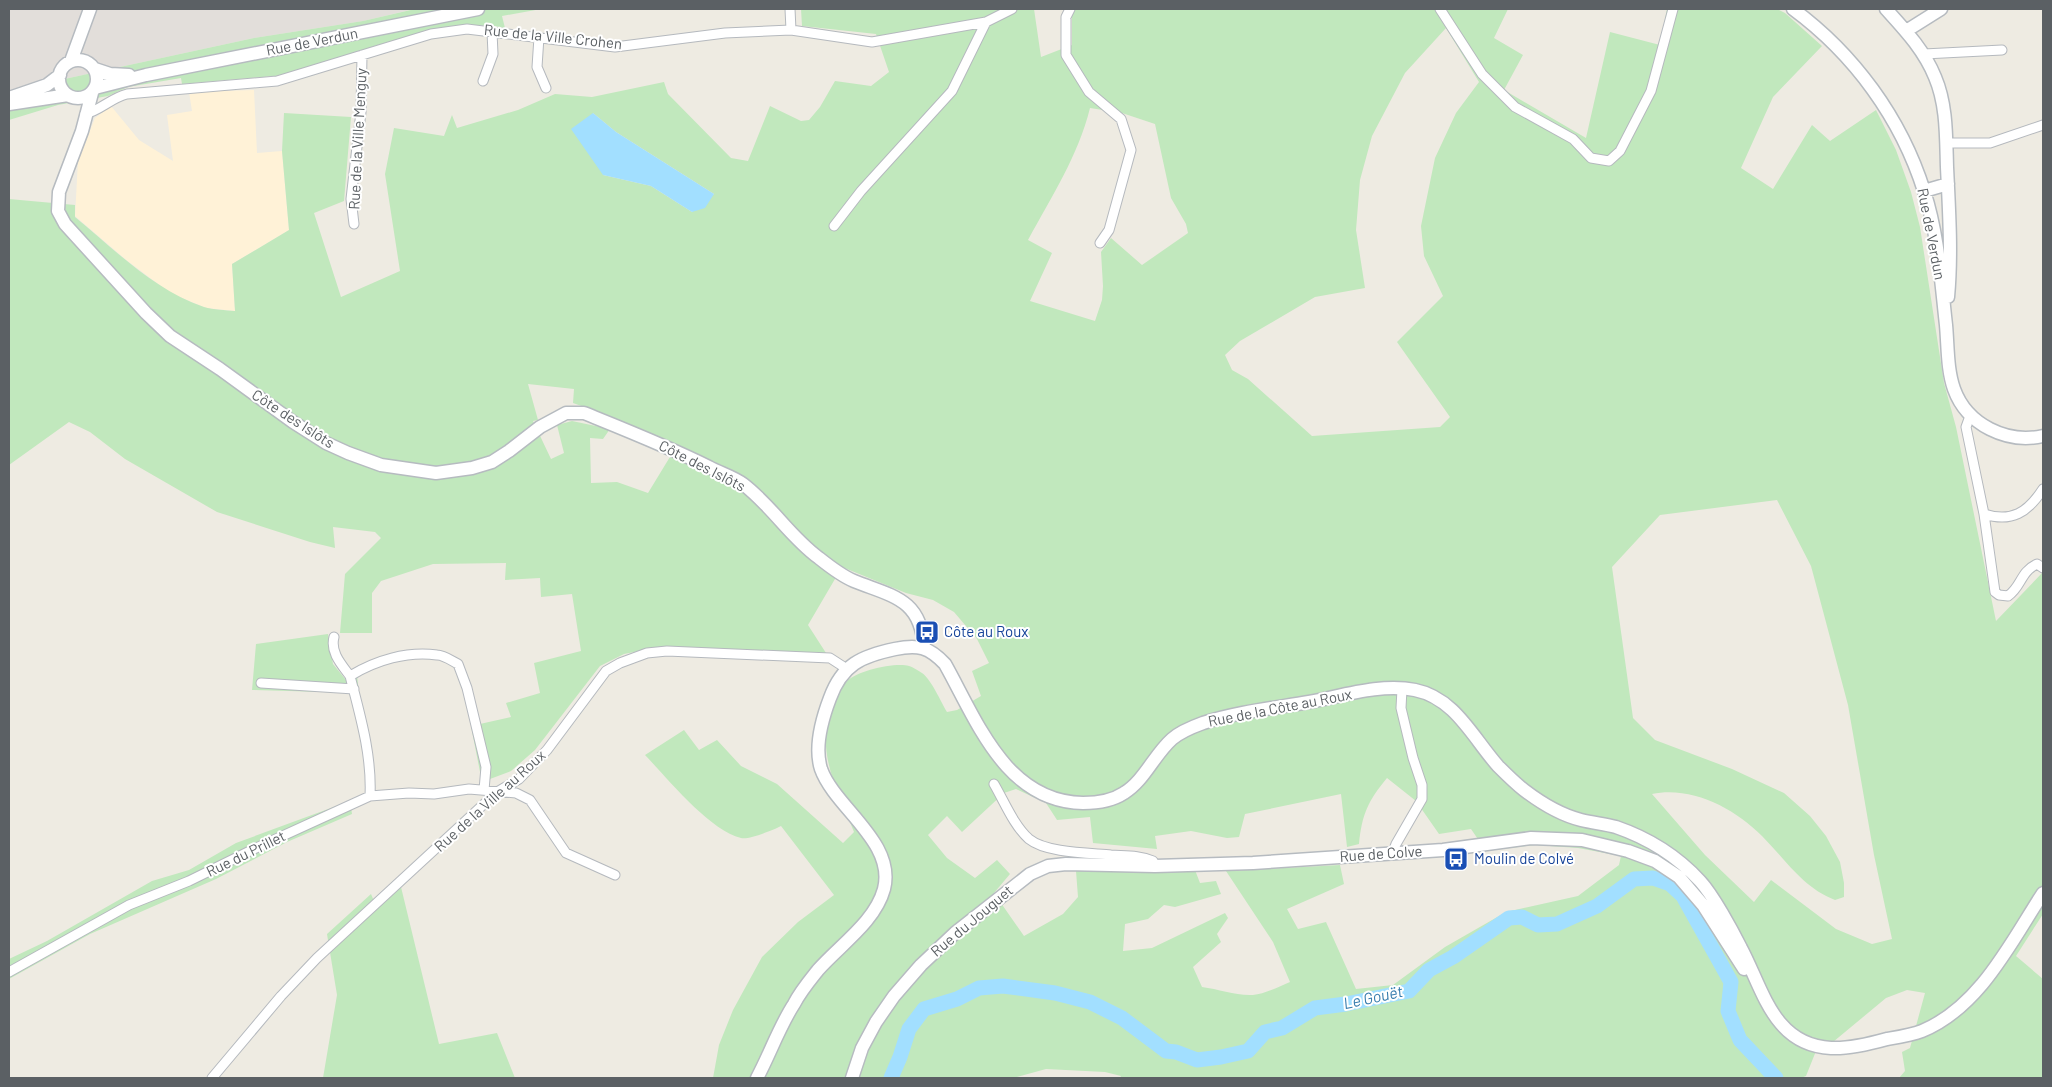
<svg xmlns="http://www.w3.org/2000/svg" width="2052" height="1087" font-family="Barlow,sans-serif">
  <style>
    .commercial { fill: #fff2d7 }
    .industrial { fill: #e2deda }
    .green { fill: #c1e8bd; fill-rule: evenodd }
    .water { fill: #a2dfff }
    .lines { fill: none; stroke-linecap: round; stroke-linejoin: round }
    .river { stroke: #a2dfff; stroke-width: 15 }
    .street-casing { stroke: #b5b9be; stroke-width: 11 }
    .secondary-casing { stroke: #b6bbc0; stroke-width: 15 }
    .street { stroke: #fff; stroke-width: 9 }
    .secondary { stroke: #fff; stroke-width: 12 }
    .labels { text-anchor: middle; stroke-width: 4; stroke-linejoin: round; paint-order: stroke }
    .street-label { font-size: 15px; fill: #5b6064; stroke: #fff }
    .transit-label { font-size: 15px; fill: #164399; stroke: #fff; text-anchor: start }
    .water-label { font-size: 16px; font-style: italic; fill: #367cad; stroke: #fff }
  </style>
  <rect width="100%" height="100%" fill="#eeebe2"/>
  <path class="commercial" d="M 254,90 L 257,153 L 282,151 L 289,230 L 232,264 L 235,311 L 206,308 L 170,293 L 125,259 L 75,216 L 78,161 L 95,118 L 111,106 L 139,140 L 173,161 L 167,115 L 192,111 L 189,92 Z"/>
  <path class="industrial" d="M 9,9 L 414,9 L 363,21 L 254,38 L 9,91 Z"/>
  <path class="green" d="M 415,9 L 541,9 L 502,16 L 505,28 L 489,25 L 427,32 L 378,45 L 286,75 L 182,84 L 181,78 L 128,87 L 108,96 L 58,105 L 9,120 L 9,91 L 254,38 L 363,21 Z
    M 801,9 L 1034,9 L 1041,57 L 1072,45 L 1072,14 L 1074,9 L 1508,9 L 1494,38 L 1523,55 L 1504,90 L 1586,138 L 1610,32 L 1660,45 L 1667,9 L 1777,9 L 1785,13 L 1822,46 L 1773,97 L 1741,168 L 1773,189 L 1812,125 L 1830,141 L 1876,110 L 1896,150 L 1911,192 L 1920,227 L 1944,383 L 1956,427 L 1996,621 L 2043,572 L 2043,914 L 2016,956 L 2043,979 L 2043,1078 L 1899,1078 L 1905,1071 L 1902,1052 L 1910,1048 L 1925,993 L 1907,990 L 1886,998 L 1833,1042 L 1816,1051 L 1806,1076 L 1801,1078 L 1120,1078 L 1121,1076 L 1105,1072 L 1046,1069 L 1013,1078 L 713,1078 L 719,1045 L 733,1010 L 762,957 L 798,922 L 834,895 L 781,826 C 773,830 749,840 741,838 C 709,830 668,779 645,755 L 684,730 L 699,750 L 717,740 L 741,766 L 777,784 L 843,843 L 854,832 C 841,799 823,767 826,730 C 827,719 839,689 847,681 C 857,671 895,662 909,666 C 913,667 919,671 922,673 C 931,679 941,702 947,712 L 957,710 L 981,696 L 972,671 L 989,663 L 977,639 L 954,612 L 933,600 L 906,593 L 842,567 L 808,625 L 826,653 L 660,647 L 624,654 L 600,666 L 535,750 L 511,771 L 482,782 L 471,726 L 511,717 L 506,703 L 540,693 L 534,663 L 581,651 L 572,594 L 541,597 L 540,578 L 505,580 L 506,563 L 433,564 L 381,581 L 372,593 L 372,633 L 340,633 L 345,574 L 381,538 L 375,532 L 333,527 L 335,548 L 310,542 L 217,512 L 125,459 L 90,432 L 69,422 L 9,465 L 9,199 L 75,205 L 75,217 C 115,250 154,290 204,307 C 214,310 225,310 235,311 L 232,264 L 289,230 L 282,151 L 284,113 L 351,117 L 344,201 L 314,213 L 341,297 L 400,271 L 385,174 L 394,128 L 444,136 L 452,115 L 457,128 L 518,110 L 555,94 L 592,97 L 664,82 L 668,94 L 731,158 L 748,161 L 770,106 L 801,121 L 809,120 L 820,107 L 835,81 L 871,86 L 889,72 L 876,34 L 802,26 ZM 1446,28 L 1479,82 L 1456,113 L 1435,158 L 1421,226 L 1424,256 L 1443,296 L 1397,342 L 1450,417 L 1440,427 L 1312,436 L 1248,379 L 1232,370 L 1225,355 L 1240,341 L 1315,297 L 1365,288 L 1356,230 L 1360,180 L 1372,136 L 1405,73 ZM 1090,108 L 1122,113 L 1155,124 L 1171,198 L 1186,224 L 1188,233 L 1142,265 L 1111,238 L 1101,252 L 1103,286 L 1102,300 L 1095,321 L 1030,301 L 1052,253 L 1028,240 C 1052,196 1078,156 1090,108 ZM 593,113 L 616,132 L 714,194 L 692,212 L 651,186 L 603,175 ZM 528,384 L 574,389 L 573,403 L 607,415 L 676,447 L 648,493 L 617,482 L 591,483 L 590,438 L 603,439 L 610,429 L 572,421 L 557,425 L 564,453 L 551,459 L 533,421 L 538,420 ZM 1777,500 L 1811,566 L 1848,705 L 1874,855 L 1892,939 L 1872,944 L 1836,929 L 1771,880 L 1754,902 L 1705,855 L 1652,794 C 1692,786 1734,808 1762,836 C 1785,859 1803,888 1835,900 L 1844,897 L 1844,883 L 1840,862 L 1826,836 L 1810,816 L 1784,793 L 1732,769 L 1655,740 L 1633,718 L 1612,567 L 1660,515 ZM 1387,778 L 1416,801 L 1439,834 L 1471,829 L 1486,851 L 1535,845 L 1578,848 L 1621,856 L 1619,865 L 1578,896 L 1506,912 L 1445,947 L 1393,985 L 1356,989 L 1326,922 L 1298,929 L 1287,909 L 1344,884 L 1340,865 L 1226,871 L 1273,942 L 1290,982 C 1279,987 1264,994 1253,995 C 1236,996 1219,989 1202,987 L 1193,967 L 1221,942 L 1217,934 L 1228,918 L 1225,913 L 1152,948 L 1123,951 L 1125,924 L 1148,919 L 1164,905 L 1175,907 L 1221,894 L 1216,881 L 1200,883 L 1195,870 L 1160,869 L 1076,871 L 1078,897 L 1063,914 L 1024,936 L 994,893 L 1010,874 L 997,860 L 975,878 L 947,858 L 928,835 L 947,816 L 962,832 L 1004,793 L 1016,789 L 1046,803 L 1057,820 L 1090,817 L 1093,843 L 1157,849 L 1155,836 L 1191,831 L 1227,838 L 1239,837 L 1245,814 L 1341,794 L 1347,847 L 1359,844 C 1362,814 1368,801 1387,778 Z
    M 328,634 L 333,664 L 346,680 L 357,675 L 359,693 L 252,690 L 256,644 Z
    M 350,801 L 352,814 L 287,842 L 216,879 L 90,934 L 9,979 L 9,959 L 47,941 L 152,881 L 189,870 L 236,843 Z
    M 401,887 L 439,1044 L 497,1033 L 515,1078 L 323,1078 L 337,995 L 327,934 L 371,894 L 376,906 Z"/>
  <path class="water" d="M 593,113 L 616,132 L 714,194 L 705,208 L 692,212 L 651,186 L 603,175 L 571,129 Z"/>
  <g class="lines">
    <path class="river" d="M 891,1078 L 900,1057 L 909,1029 L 924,1009 L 957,999 L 979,988 L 1003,986 L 1055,993 L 1090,1002 L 1122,1018 L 1166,1051 L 1176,1052 L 1197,1060 L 1221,1057 L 1248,1051 L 1265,1032 L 1282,1028 L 1315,1008 L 1346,1004 L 1409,991 L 1429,970 L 1453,957 L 1509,918 L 1522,917 L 1538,925 L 1557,924 L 1597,906 L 1634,879 L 1653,878 L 1670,884 L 1683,896 L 1731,982 L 1728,1011 L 1740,1040 L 1776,1078"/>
    <g class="street-casing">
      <path id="street" d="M 790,9 L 791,30
        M 1070,9 L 1066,17 L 1066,55 L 1089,92 L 1121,119 L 1131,150 L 1109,230 L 1100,243
        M 1440,9 L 1482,74 L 1515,107 L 1573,139 L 1591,158 L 1609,161 L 1620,151 L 1651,91 L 1673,9
        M 539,37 L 537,67 L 546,88
        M 1924,54 L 2002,50
        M 483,81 L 493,54 L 492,32
        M 85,114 C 101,110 111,98 127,94 L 277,81 L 431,34 L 467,29 L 615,47 L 725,33 L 791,30 L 872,42 L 986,22 L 1012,9
        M 1946,143 L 1990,143 L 2043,125
        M 354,224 L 351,199 L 361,112 L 362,55
        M 834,226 L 861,191 L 952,91 L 986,22
        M 1970,416 L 1966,427 L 1984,514 C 2012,523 2028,512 2043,489
        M 1984,514 L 1995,592 L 1999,595 L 2008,596 C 2022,586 2020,572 2037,564 L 2043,568
        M 334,637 C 330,652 341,664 350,676
        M 261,683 L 354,689
        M 994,784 C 1004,801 1014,826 1029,839 C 1046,853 1090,853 1111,855 C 1126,856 1139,855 1153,861 L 1155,866
        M 370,796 C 372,755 360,715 350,676 C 376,660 407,651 437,655 C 444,655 452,661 458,664 L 467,688 L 486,767 L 484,790
        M 1393,852 L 1396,844 L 1422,799 L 1422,785 L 1413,758 L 1401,708 L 1402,689
        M 9,972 L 129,905 L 189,881 L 254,849 L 370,796 L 409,793 L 434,794 L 469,789 L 516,793 L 530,800 L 566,853 L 615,875
        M 212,1078 L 281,996 L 317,958 L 497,792 L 519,779 L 547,750 L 606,671 L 620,663 L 647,653 L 667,651 L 830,658 L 847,669"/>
    </g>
    <g class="secondary-casing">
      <path id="secondary" d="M 1793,9 C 1854,54 1901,118 1924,191 C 1938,233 1941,281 1946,325 C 1948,347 1947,369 1954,389 C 1967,425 2007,444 2043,436
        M 1886,9 C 1905,30 1924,50 1935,77 C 1947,105 1946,137 1947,167 C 1949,210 1952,254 1948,297
        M 1906,31 L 1941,9
        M59 79a19 19 0 1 1 38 0a19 19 0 1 1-38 0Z
        M 71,61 L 90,9
        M 95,69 L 110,74 L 129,75
        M 95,88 L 146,75 L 478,9
        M 92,93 L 82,131 L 59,192 L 58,211 L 65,224 L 146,313 L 170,336 L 220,369 L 293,422 L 326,443 L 348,453 L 381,465 L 436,473 L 472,468 L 492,462 L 509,451 L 540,427 L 566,413 L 584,413 C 626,430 669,447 709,467 C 720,473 734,477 743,484 C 772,506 790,537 819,558 C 829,566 842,576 854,581 C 891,596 921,598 924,647
        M 12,97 L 47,85 L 60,75
        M 9,104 L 68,95
        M 1924,191 L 1948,184
        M 757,1078 C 770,1054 779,1027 794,1004 C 800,992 810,980 818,970 C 840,945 875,922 884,889 C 896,842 835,808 821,769 C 814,747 822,719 830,698 C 842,665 861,656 895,649 C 918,644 929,647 945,664 C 977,721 1006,802 1083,803 C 1098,803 1112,801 1124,793 C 1144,781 1154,755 1172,739 C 1180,732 1192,727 1203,723 C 1237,712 1274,708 1309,702 C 1342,696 1381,683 1415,690 C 1455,698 1473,738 1498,766 C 1506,774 1515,783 1524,790 C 1541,803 1561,815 1581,820 C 1593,823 1605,824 1616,827 C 1648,838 1677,856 1700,881 C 1713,895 1732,930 1741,948 C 1763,989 1773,1045 1831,1048 C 1849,1049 1869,1044 1887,1039 C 1899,1037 1912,1035 1922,1031 C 1980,1007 2011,942 2043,893
        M 852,1078 L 862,1048 L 876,1022 L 894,996 L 921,965 L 955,933 L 1030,874 L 1048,866 L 1066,864 L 1155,866 L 1253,863 L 1443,850 L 1531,838 L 1582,840 L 1628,851 L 1655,861 L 1679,877 L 1703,905 L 1744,969"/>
    </g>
    <use href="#street" class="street"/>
    <use href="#secondary" class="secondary"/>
  </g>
  <defs>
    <g id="bus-square" transform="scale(1.25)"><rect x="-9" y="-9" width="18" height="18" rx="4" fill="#1a4fb4" stroke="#fff"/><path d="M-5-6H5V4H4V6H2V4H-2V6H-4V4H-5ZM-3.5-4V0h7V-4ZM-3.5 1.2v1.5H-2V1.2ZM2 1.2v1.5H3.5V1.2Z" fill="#fff"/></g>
  </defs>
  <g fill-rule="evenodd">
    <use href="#bus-square" x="927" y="632"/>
    <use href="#bus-square" x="1456" y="859"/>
  </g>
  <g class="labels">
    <g class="street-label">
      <text transform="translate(553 37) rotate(6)" y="5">Rue de la Ville Crohen</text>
      <text transform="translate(312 42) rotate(-11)" y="5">Rue de Verdun</text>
      <text transform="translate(358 139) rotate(-87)" y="5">Rue de la Ville Menguy</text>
      <text transform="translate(1931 234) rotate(79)" y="5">Rue de Verdun</text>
      <text transform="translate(293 419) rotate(33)" y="5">Côte des Islôts</text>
      <text transform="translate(702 466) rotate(27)" y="5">Côte des Islôts</text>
      <text transform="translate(1280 708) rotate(-11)" y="5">Rue de la Côte au Roux</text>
      <text transform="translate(490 801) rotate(-42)" y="5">Rue de la Ville au Roux</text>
      <text transform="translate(246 854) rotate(-26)" y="5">Rue du Prillet</text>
      <text transform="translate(1381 854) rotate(-4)" y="5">Rue de Colve</text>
      <text transform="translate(972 921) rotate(-40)" y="5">Rue du Jouguet</text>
    </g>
    <g class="transit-label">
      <text x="944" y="637">Côte au Roux</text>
      <text x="1474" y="864">Moulin de Colvé</text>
    </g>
    <g class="water-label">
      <text transform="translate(1373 997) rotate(-12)" y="6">Le Gouët</text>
    </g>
  </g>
  <rect width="2052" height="1087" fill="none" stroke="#5b6064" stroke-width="20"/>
</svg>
